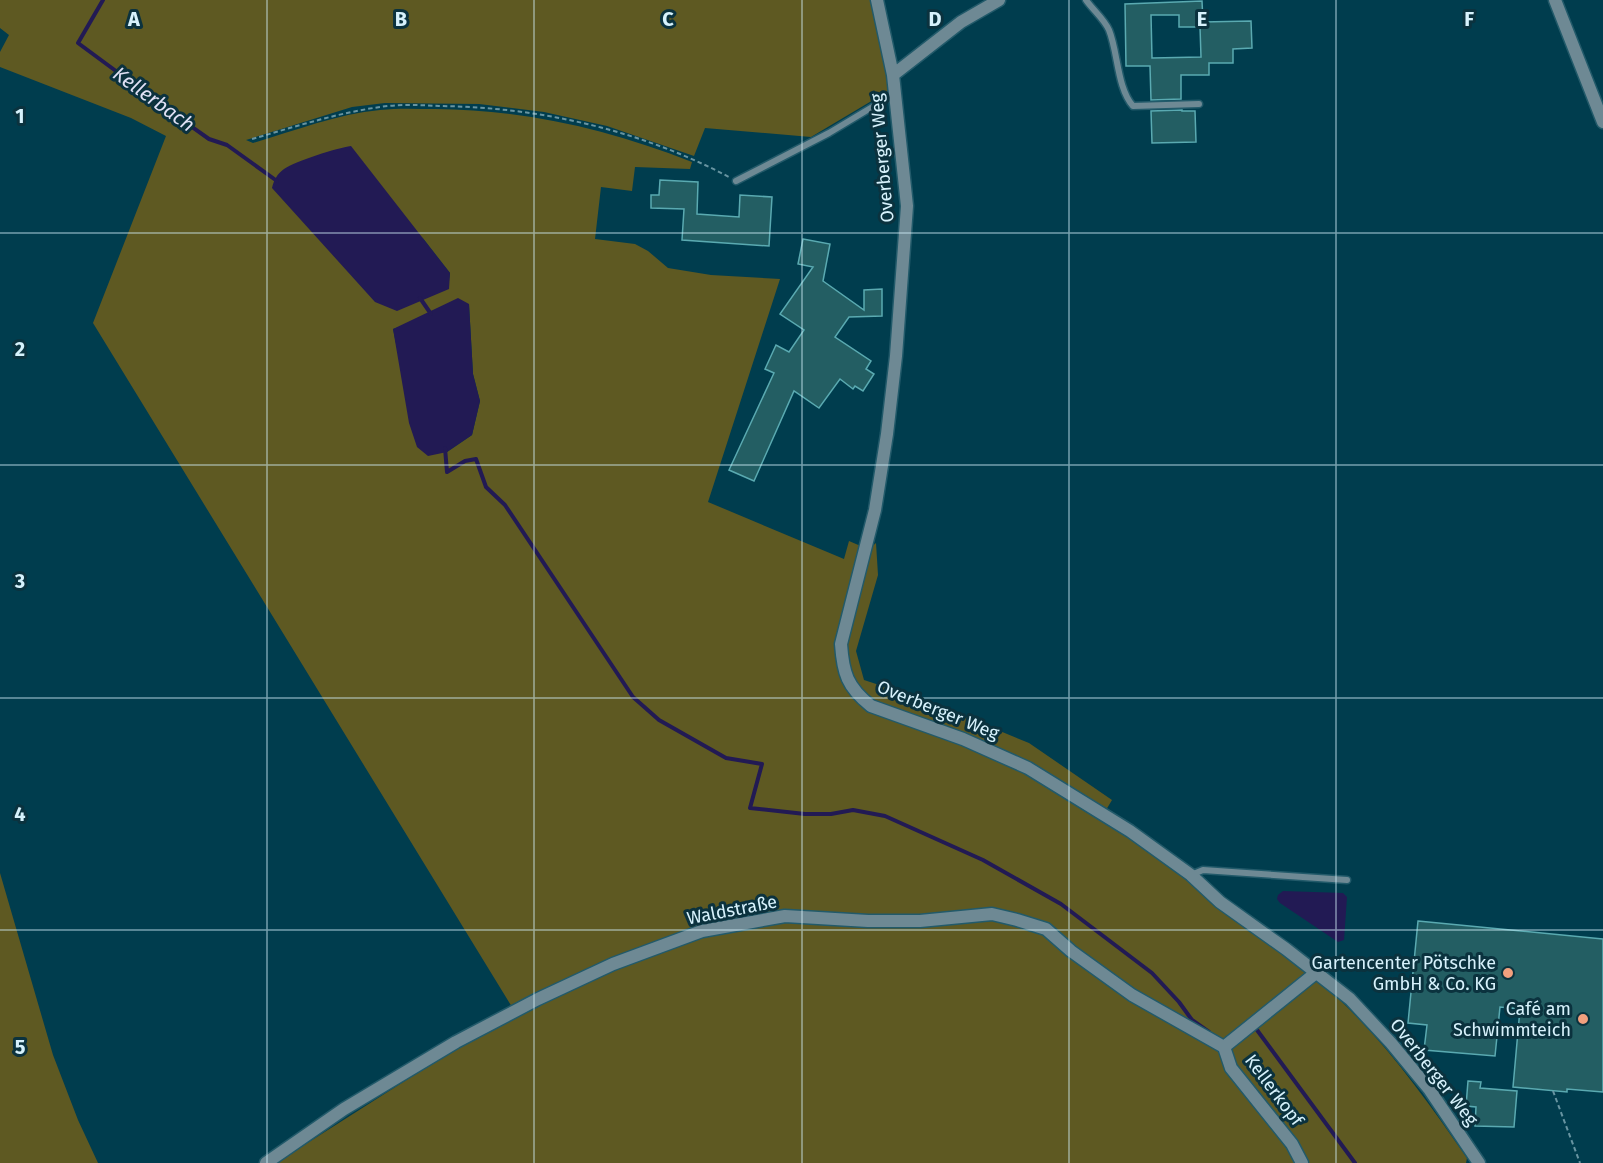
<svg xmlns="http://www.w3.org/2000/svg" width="1603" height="1163" font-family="'Fira Sans',sans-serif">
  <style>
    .green { fill: #5e5922; fill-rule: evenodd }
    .water { fill: #221a54 }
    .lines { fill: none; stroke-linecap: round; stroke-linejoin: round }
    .stream { stroke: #221a54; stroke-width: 4 }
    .building { fill: #235e63; stroke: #5aaab1; stroke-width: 1.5; fill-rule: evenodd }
    .lane-casing { stroke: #225a6a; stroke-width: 9 }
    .street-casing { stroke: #225a6a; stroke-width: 15 }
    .path { stroke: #6794a1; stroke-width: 2; stroke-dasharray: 4.5 3; stroke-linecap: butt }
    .lane { stroke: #6e8994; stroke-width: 6 }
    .street { stroke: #6e8994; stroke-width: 12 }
    .grid { fill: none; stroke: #d7f2fc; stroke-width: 1.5; stroke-opacity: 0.55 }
    .poi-dot { fill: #f2a07e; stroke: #0b323e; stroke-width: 2 }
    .labels { text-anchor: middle; stroke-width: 6; stroke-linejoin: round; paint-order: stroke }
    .street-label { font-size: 18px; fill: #d7f2fc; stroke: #0b323e }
    .poi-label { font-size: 18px; fill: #d7f2fc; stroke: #0b323e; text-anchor: end }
    .water-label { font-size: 20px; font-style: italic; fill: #e0e1f5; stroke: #0b323e }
    .grid-label { font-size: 20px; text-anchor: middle; font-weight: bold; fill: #d7f2fc; stroke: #0b323e; stroke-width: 6; stroke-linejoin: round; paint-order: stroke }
  </style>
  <rect width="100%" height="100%" fill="#003d4e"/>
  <path class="green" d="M 0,0 L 874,0 L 890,90 L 811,137 L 705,128 L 694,156 L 607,126 L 544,112 L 479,104 L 385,103 L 352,107 L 246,140 L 253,143 C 294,131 337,114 380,110 C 398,108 417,109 435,109 C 526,110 608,129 692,162 L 690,169 L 635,167 L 632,191 L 601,187 L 595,239 L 635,244 L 648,251 L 668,268 L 711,275 L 780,279 L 708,502 L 844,559 L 849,541 L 863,547 L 839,644 L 856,697 L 1028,770 L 1129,833 L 1312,972 L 1224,1044 L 1208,1037 L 1072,950 L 1017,918 L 919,919 L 784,914 L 700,929 L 512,1007 L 93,323 L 166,136 L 131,118 L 0,67 L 0,52 L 9,35 L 0,28 ZM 422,237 L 450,273 L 448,289 ZM 469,304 L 473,374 L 480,401 L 472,435 L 447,452 L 400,363 L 393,329 Z
    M 876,543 L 878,575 L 856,651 L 864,680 L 925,700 L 1029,743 L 1112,800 L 1106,810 L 873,703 L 852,683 L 845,645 L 869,549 Z
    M 0,873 L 53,1055 L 78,1120 L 98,1163 L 0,1163 Z
    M 992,916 L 1045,930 L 1070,953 L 1222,1047 L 1300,1163 L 276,1163 L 433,1063 L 538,1002 L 613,967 L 703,933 L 785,919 Z
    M 1317,980 C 1377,1029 1423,1095 1467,1158 L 1466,1163 L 1305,1163 L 1234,1067 L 1228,1047 Z"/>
  <path class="water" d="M 351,146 L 450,273 L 449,289 L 397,311 L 375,302 L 272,188 C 274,180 277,174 284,169 C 296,161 337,148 351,146 Z
    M 458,298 L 469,304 L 473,374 L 480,401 L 472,435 L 447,452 L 428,456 L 417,447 L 409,423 L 393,329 Z
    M 1283,891 L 1343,893 L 1347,897 L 1344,940 L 1338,942 L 1280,903 L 1277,899 L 1278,895 Z"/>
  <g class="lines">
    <path class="stream" d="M 103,0 L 78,43 L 185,122 L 209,139 L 227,145 L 277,181
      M 420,298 L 431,314
      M 445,448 L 447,472 L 465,461 L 476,459 L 486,487 L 505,505 L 633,697 L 659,720 L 726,758 L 762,764 L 750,808 L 805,814 L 831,814 L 853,810 L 885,816 L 983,860 L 1061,904 L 1152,973 L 1179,1002 L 1192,1020 L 1209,1032
      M 1257,1030 L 1355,1163"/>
  </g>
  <path class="building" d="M 1202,1 L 1203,22 L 1251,21 L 1252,48 L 1233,49 L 1233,63 L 1209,63 L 1209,75 L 1181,75 L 1181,99 L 1151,100 L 1150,66 L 1126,66 L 1125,4 ZM 1151,15 L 1179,15 L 1179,27 L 1200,27 L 1201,57 L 1152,58 Z
    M 1182,110 L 1182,111 L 1195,111 L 1196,142 L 1152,143 L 1151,111 Z
    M 660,180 L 698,182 L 697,214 L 739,217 L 740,195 L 772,197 L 769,246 L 682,240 L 684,209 L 651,208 L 651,195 L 659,195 Z
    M 803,239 L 830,244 L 823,281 L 864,310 L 864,290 L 882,289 L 882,316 L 849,317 L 835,337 L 871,361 L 866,369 L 874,374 L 863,391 L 855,386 L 853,389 L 840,379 L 819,408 L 794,391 L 754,481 L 729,470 L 774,373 L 765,369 L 776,345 L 789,352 L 804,330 L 780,314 L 813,267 L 798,264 Z
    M 1418,921 L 1603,939 L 1603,1092 L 1567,1089 L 1567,1092 L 1513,1087 L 1520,1009 L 1500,1007 L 1495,1056 L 1424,1050 L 1427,1025 L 1408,1023 Z
    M 1468,1081 L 1481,1082 L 1480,1088 L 1517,1091 L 1514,1127 L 1475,1126 L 1476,1107 L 1466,1106 Z"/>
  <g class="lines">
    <g class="lane-casing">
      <path id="lane" d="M 1086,0 C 1093,10 1104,19 1109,30 C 1118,52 1117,88 1133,106 L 1199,104
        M 736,181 L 829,133 L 894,94
        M 1191,875 L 1203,870 L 1347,880"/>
    </g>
    <g class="street-casing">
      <path id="street" d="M 877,0 L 893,75 L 907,206 L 896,356 L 887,434 L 875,510 L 841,644 C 843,673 847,687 871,706 L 963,739 L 1028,768 L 1130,831 L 1191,875 L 1220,902 L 1286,949 L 1350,999 L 1391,1043 L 1429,1089 L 1479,1163
        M 1555,0 L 1603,122
        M 893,75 L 961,22 L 999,0
        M 266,1163 L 344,1109 L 456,1042 L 538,999 L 613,964 L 702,931 L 785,916 L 868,921 L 920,921 L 992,914 L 1017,920 L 1046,929 L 1071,951 L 1132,995 L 1224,1047
        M 1302,1163 L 1292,1144 L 1231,1068 L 1224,1047 L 1317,972"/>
    </g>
    <path class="path" d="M 252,139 C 294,127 337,113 380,107 C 399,104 420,105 439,106 C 539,107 640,130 729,177
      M 1553,1091 L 1580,1163"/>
    <use href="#lane" class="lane"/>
    <use href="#street" class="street"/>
  </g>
  <path class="grid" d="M 267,0 L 267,1163M 534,0 L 534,1163M 802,0 L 802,1163M 1069,0 L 1069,1163M 1336,0 L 1336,1163M 0,233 L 1603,233M 0,465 L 1603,465M 0,698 L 1603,698M 0,930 L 1603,930"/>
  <g class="poi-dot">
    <circle cx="1508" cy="973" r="6"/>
    <circle cx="1583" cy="1019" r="6"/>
  </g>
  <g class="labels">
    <g class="street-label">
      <text transform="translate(882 158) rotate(-95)" y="6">Overberger Weg</text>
      <text transform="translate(938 710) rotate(22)" y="6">Overberger Weg</text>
      <text transform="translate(732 910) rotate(-11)" y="6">Waldstraße</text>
      <text transform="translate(1434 1072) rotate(52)" y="6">Overberger Weg</text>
      <text transform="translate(1274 1090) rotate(53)" y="6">Kellerkopf</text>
    </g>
    <g class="poi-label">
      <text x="1496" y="969">Gartencenter Pötschke<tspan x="1496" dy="21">GmbH &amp; Co. KG</tspan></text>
      <text x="1571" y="1015">Café am<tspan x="1571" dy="21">Schwimmteich</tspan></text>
    </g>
    <g class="water-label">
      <text transform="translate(154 99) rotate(36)" y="7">Kellerbach</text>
    </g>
  </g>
  <g class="grid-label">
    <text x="134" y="26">A</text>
    <text x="401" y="26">B</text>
    <text x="668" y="26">C</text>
    <text x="935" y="26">D</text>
    <text x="1202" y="26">E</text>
    <text x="1469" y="26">F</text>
    <text x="20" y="123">1</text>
    <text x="20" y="356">2</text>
    <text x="20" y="588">3</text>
    <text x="20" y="821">4</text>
    <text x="20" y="1054">5</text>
  </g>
</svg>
